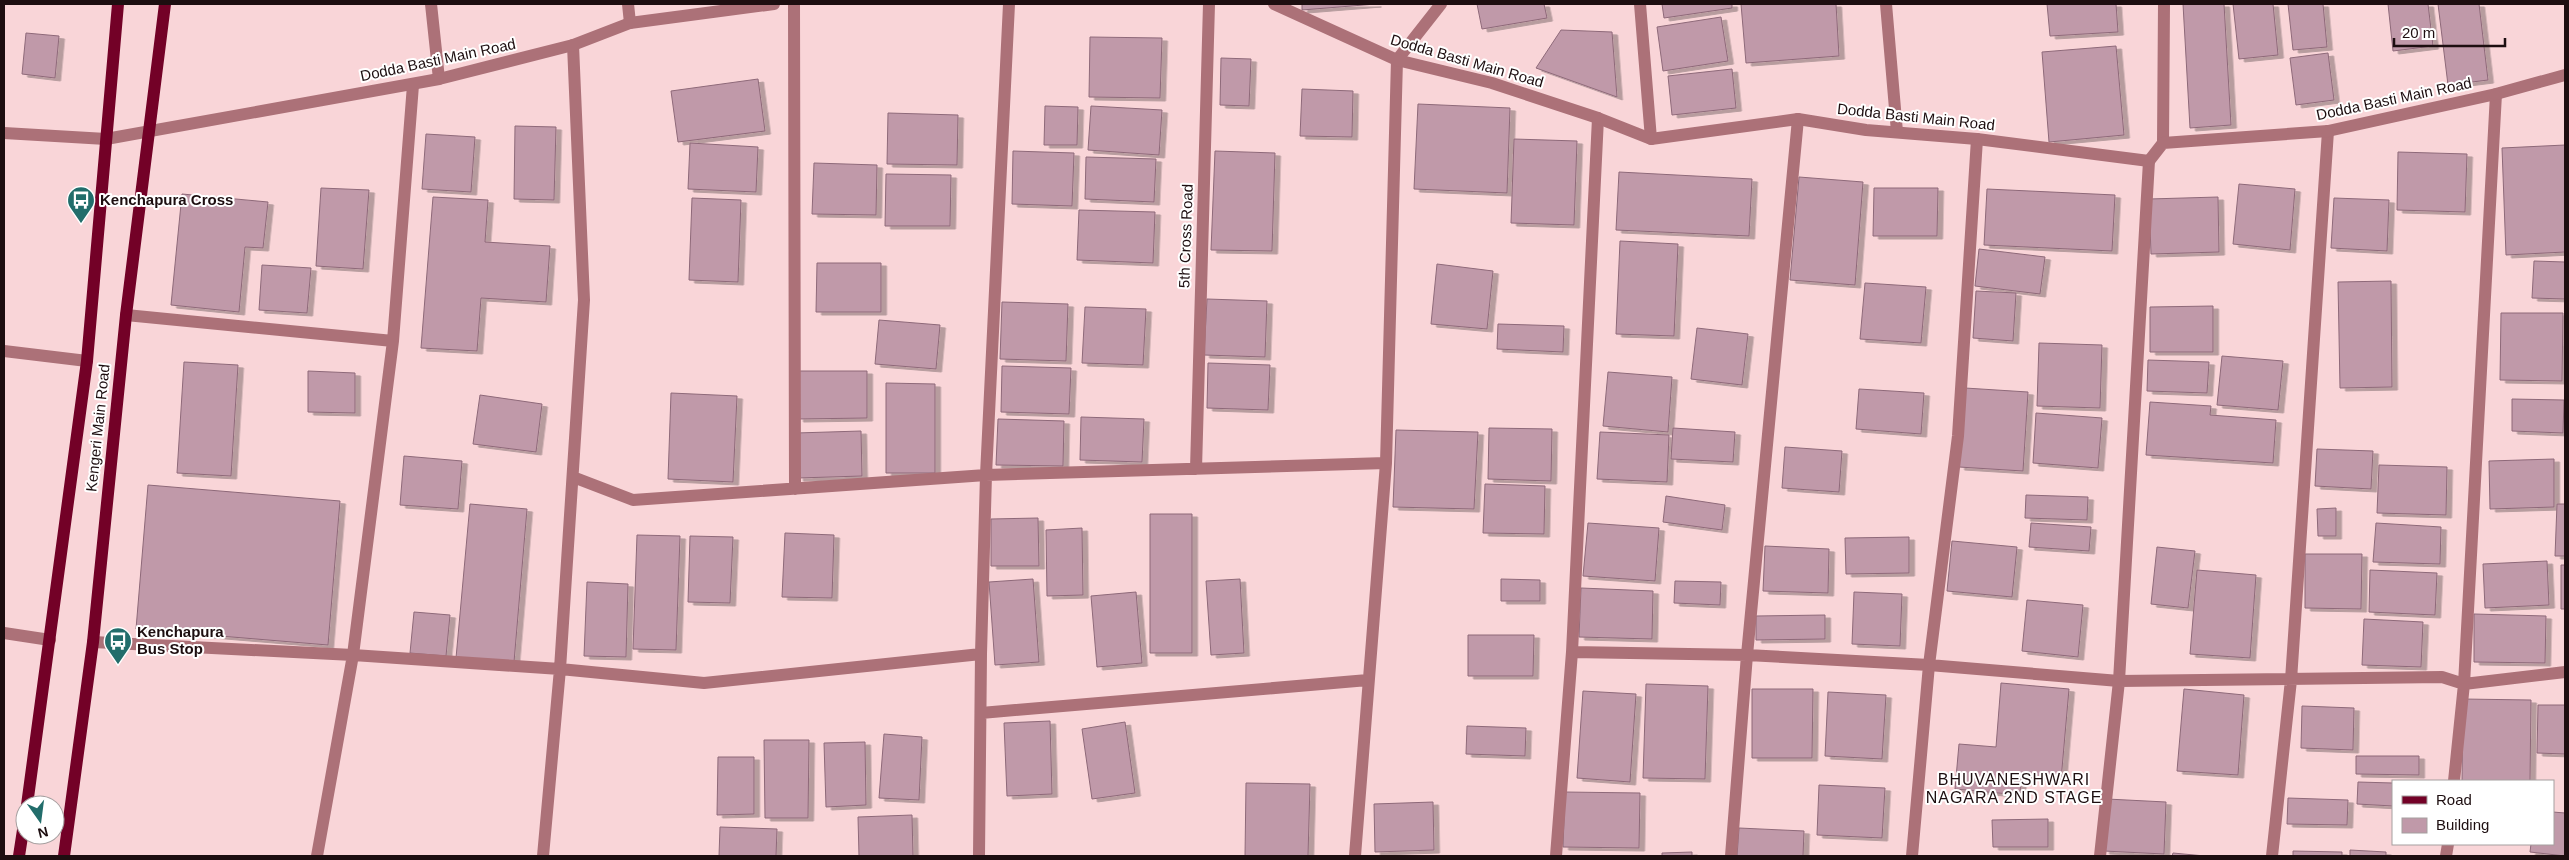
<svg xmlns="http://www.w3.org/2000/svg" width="2569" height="860" font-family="Arial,sans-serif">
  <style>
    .building { fill: #c099a9; stroke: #8e6979; filter: url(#shadow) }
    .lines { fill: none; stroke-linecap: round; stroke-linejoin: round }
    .minor { stroke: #ac7178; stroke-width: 12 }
    .tertiary { stroke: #ac7178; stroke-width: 12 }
    .primary { stroke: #730127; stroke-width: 12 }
    .labels { text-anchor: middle; stroke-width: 4; stroke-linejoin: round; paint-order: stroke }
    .street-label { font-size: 15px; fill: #1d0e10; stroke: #fff }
    .poi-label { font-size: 15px; font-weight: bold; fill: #1d0e10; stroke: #fff; text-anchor: start }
    .neighbourhood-label { font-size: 16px; letter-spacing: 1px; fill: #1d0e10; stroke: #fff }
  </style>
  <defs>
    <filter id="shadow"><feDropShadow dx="5.5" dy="3" stdDeviation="0" flood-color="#0004"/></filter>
  </defs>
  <rect width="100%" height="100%" fill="#f9d5d8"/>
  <path class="building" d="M 1302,4 L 1376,4 L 1302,10 Z
    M 1477,4 L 1544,4 L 1547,18 L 1482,29 Z
    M 1662,4 L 1732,4 L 1732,8 L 1664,18 Z
    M 1741,4 L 1836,4 L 1839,56 L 1746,63 Z
    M 2047,4 L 2116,4 L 2118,32 L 2050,36 Z
    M 2183,4 L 2224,4 L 2231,125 L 2190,128 Z
    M 2233,4 L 2273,4 L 2278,55 L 2239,59 Z
    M 2288,4 L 2323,4 L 2327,47 L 2293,50 Z
    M 2388,4 L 2428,4 L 2433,46 L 2393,51 Z
    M 2438,4 L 2479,4 L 2488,80 L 2448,85 Z
    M 1721,17 L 1728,61 L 1663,71 L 1657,27 Z
    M 1561,30 L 1612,32 L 1617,97 L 1536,68 Z
    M 26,33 L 59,36 L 55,78 L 22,74 Z
    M 1090,37 L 1162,38 L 1160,98 L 1089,97 Z
    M 2116,46 L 2124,135 L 2049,142 L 2042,52 Z
    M 2328,53 L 2334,100 L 2296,105 L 2290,58 Z
    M 1221,58 L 1251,59 L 1249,106 L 1220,105 Z
    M 1732,69 L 1736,108 L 1672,115 L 1668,76 Z
    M 758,79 L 765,131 L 678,142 L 671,91 Z
    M 1302,89 L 1353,91 L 1352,137 L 1300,136 Z
    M 1418,104 L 1510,108 L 1507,193 L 1414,189 Z
    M 1045,106 L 1078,107 L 1077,145 L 1044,145 Z
    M 1091,106 L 1162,110 L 1159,155 L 1088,150 Z
    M 888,113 L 958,115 L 957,165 L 887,164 Z
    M 515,126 L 556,127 L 554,200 L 514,199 Z
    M 426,134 L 475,137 L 471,192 L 422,189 Z
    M 1514,139 L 1577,141 L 1574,225 L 1511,223 Z
    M 690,143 L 758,147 L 756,192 L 688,189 Z
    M 2565,145 L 2565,252 L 2506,255 L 2502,148 Z
    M 1013,151 L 1074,153 L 1072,206 L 1012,204 Z
    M 1215,151 L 1275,153 L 1272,251 L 1211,250 Z
    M 2398,152 L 2467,154 L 2465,212 L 2397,210 Z
    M 1086,157 L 1156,159 L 1154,202 L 1085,199 Z
    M 814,163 L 877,165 L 876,215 L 812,214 Z
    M 1619,172 L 1752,179 L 1749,236 L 1616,230 Z
    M 886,174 L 951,175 L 950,226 L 885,226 Z
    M 1799,177 L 1863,182 L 1855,285 L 1790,280 Z
    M 2239,184 L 2295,189 L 2290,250 L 2233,244 Z
    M 321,188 L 369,190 L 363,269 L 316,266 Z
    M 1874,188 L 1938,188 L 1937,236 L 1873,236 Z
    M 1987,189 L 2115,195 L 2112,251 L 1984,245 Z
    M 182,194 L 268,202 L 263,248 L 245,247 L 239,312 L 171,305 Z
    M 433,197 L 488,200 L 485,242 L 550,246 L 546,302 L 481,298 L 477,351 L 421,348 Z
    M 2218,197 L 2219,252 L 2151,254 L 2149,199 Z
    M 692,198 L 741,200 L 738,282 L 689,280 Z
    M 2334,198 L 2389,200 L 2387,251 L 2331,248 Z
    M 1079,210 L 1155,212 L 1153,263 L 1077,260 Z
    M 1620,241 L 1678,244 L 1674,336 L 1616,334 Z
    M 1979,249 L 2045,257 L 2040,294 L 1975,286 Z
    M 2534,261 L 2565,262 L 2565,299 L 2532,298 Z
    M 817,263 L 881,263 L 881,312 L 816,312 Z
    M 1437,264 L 1493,271 L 1487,329 L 1431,324 Z
    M 262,265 L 311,268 L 307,313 L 259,310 Z
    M 2391,281 L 2392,387 L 2340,388 L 2338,282 Z
    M 1865,283 L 1926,287 L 1921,343 L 1860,339 Z
    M 1976,291 L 2016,293 L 2013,341 L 1973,338 Z
    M 1207,299 L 1267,301 L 1265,357 L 1204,355 Z
    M 1002,302 L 1068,304 L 1066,361 L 1000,359 Z
    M 2213,306 L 2213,352 L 2150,352 L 2150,307 Z
    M 1085,307 L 1146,309 L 1143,365 L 1082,363 Z
    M 2501,313 L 2563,313 L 2562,381 L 2500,380 Z
    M 879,320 L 940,325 L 936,369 L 875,364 Z
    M 1498,324 L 1564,326 L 1563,352 L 1497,349 Z
    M 1697,328 L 1748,334 L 1742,385 L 1691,379 Z
    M 2039,343 L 2102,345 L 2100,408 L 2037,406 Z
    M 2222,356 L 2283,361 L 2278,410 L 2217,405 Z
    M 2148,360 L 2209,362 L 2207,393 L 2147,391 Z
    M 184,362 L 238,365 L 231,476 L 177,473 Z
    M 1208,363 L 1270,365 L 1268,410 L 1207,408 Z
    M 1002,366 L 1071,368 L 1069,414 L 1001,412 Z
    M 308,371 L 355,373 L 355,413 L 308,412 Z
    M 798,371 L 867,371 L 867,418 L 798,419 Z
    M 1608,372 L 1672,377 L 1668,432 L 1603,426 Z
    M 886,383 L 935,384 L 935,473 L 886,473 Z
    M 1965,388 L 2028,392 L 2023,471 L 1959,467 Z
    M 1859,389 L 1924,393 L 1921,434 L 1856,429 Z
    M 671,393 L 737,396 L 733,482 L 668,479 Z
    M 480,395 L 542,404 L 536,452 L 473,444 Z
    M 2512,399 L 2564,400 L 2563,433 L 2512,431 Z
    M 2150,402 L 2211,406 L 2210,415 L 2276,420 L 2273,463 L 2146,455 Z
    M 2036,413 L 2102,418 L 2098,468 L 2033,463 Z
    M 1081,417 L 1144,419 L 1142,462 L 1080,460 Z
    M 998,419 L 1064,421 L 1063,466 L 996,465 Z
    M 1489,428 L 1552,429 L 1551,481 L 1488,479 Z
    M 1673,428 L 1735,432 L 1733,462 L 1671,459 Z
    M 1396,430 L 1478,432 L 1474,509 L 1393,507 Z
    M 861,431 L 862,476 L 798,478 L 796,433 Z
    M 1600,432 L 1669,435 L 1667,482 L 1597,479 Z
    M 1785,447 L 1842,451 L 1839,492 L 1782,488 Z
    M 2317,449 L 2373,451 L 2371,489 L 2315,486 Z
    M 404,456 L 462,461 L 458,509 L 400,505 Z
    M 2554,459 L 2554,507 L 2490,509 L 2489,461 Z
    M 2379,465 L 2447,467 L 2446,515 L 2377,513 Z
    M 1485,484 L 1545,486 L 1544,534 L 1483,533 Z
    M 148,485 L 340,501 L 328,645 L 136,629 Z
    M 2026,495 L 2088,497 L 2087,520 L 2025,518 Z
    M 1666,496 L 1725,505 L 1722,530 L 1663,522 Z
    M 470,504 L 527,509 L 514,662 L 456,658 Z
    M 2557,504 L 2565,504 L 2565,556 L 2555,556 Z
    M 2336,508 L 2336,536 L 2318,536 L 2317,509 Z
    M 1150,514 L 1192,514 L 1192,653 L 1150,653 Z
    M 1038,518 L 1039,566 L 991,566 L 991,519 Z
    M 1588,523 L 1659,528 L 1655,581 L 1583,576 Z
    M 2031,523 L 2091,527 L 2089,551 L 2029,547 Z
    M 2376,523 L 2441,527 L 2440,564 L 2373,562 Z
    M 1082,528 L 1083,595 L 1047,596 L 1046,530 Z
    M 785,533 L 834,535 L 832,598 L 782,597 Z
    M 637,535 L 680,536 L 676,650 L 633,649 Z
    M 690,536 L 733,537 L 730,603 L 688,602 Z
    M 1909,537 L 1909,573 L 1846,574 L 1845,538 Z
    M 1952,541 L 2017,547 L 2012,597 L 1947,591 Z
    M 1765,546 L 1829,549 L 1828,593 L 1763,591 Z
    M 2157,547 L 2195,551 L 2188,608 L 2151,604 Z
    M 2305,554 L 2362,554 L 2361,609 L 2305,608 Z
    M 2547,561 L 2549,605 L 2485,608 L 2483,564 Z
    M 2561,565 L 2565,565 L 2565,609 L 2561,609 Z
    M 2197,570 L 2256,575 L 2250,658 L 2190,654 Z
    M 2370,570 L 2437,573 L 2435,615 L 2369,612 Z
    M 1033,579 L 1039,662 L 995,665 L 989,582 Z
    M 1240,579 L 1244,653 L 1211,655 L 1206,581 Z
    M 1501,579 L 1540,580 L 1540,601 L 1501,601 Z
    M 1675,581 L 1721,582 L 1720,605 L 1674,603 Z
    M 587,582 L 628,584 L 626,657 L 584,656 Z
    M 1581,588 L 1653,591 L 1652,639 L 1579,637 Z
    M 1136,592 L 1142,663 L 1097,667 L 1091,596 Z
    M 1854,592 L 1902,594 L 1900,646 L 1852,644 Z
    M 2027,600 L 2083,605 L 2078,657 L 2022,651 Z
    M 414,612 L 450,615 L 446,656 L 410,653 Z
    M 2474,614 L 2546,616 L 2545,663 L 2474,662 Z
    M 1825,615 L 1825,639 L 1756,640 L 1756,616 Z
    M 2364,619 L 2423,622 L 2421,667 L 2362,665 Z
    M 1468,635 L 1534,635 L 1533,676 L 1468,676 Z
    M 2001,683 L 2069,689 L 2061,780 L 2021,776 L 2020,795 L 1955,789 L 1959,744 L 1996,747 Z
    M 1646,684 L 1708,686 L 1705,779 L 1643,778 Z
    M 1752,689 L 1813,689 L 1812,758 L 1752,758 Z
    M 2184,689 L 2244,695 L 2238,775 L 2177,771 Z
    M 1583,691 L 1636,694 L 1630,782 L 1577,778 Z
    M 1828,692 L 1886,695 L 1882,759 L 1825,756 Z
    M 2463,699 L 2531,700 L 2530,781 L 2462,781 Z
    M 2538,705 L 2565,705 L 2565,754 L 2537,753 Z
    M 2302,706 L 2354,708 L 2353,750 L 2301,748 Z
    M 1050,721 L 1052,794 L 1007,796 L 1004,723 Z
    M 1125,722 L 1135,793 L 1092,799 L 1082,729 Z
    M 1467,726 L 1526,728 L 1525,756 L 1466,754 Z
    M 884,734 L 922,737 L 919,800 L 879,798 Z
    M 764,740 L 809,740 L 808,818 L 765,818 Z
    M 865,742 L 866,805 L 826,807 L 824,743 Z
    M 2356,756 L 2419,756 L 2419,775 L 2356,774 Z
    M 718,757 L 754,757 L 754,814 L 717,815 Z
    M 2358,782 L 2393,783 L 2393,806 L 2357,804 Z
    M 1246,783 L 1310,784 L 1308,856 L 1245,856 Z
    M 1819,785 L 1885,788 L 1882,838 L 1817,835 Z
    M 1565,792 L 1640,793 L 1639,848 L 1563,847 Z
    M 2288,798 L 2348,800 L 2347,825 L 2287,824 Z
    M 2107,799 L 2166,802 L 2164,854 L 2104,851 Z
    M 1433,802 L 1434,850 L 1375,852 L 1374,804 Z
    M 2553,812 L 2565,813 L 2565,856 L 2530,852 L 2531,844 L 2553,844 Z
    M 912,815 L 913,856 L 859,856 L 858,817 Z
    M 2048,819 L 2048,847 L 1993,847 L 1992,820 Z
    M 720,827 L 777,829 L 776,856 L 719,856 Z
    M 1739,828 L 1804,831 L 1803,856 L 1737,856 Z
    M 2350,850 L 2386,852 L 2386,856 L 2350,856 Z
    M 2293,851 L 2342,852 L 2342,856 L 2293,856 Z
    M 1692,852 L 1692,856 L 1662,856 L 1662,853 Z
    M 2173,853 L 2205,856 L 2172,856 Z"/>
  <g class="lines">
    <path class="minor" d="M 431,4 L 439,79
      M 628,4 L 630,23
      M 794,4 L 795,489
      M 1640,4 L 1651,139
      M 1886,4 L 1897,132
      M 4,133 L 106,139
      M 2163,143 L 2164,4
      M 126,315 L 393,341
      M 4,351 L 87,361
      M 1196,469 L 1209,4
      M 573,477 L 633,500 L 986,475 L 1386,463
      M 4,633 L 50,640
      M 93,642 L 353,655 L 560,669 L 704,683 L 981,654 L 986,475 L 1009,4
      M 1572,652 L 1747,655 L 1929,665 L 2119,681 L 2442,677 L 2464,684 L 2565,672
      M 981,713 L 1368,680
      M 2454,781 L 2464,684 L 2496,94
      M 317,856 L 353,655 L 393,341 L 413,85
      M 543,856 L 560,669 L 584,300 L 573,45
      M 979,856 L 981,654
      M 1355,856 L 1386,463 L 1397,60 L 1441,4
      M 1556,856 L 1572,652 L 1598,118
      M 1731,856 L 1747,655 L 1798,119
      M 1912,856 L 1929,665 L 1958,436 L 1977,139
      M 2100,856 L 2119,681 L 2149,161
      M 2272,856 L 2291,680 L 2328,131
      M 2446,856 L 2448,844"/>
    <path class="tertiary" d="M 1274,4 L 1397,60 L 1492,83 L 1598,118 L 1651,139 L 1798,119 L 1866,130 L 1977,139 L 2149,161 L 2163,143 L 2328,131 L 2496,94 L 2565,75
      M 106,139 L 439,79 L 573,45 L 630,23 L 774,4"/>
    <path class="primary" d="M 27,805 L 87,361 L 118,4
      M 19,856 L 25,817
      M 64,856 L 93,642 L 126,315 L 165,4"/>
  </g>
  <defs>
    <g id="bus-pin" transform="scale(1.4375)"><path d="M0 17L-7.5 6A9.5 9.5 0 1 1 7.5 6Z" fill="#226d6b" stroke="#fff"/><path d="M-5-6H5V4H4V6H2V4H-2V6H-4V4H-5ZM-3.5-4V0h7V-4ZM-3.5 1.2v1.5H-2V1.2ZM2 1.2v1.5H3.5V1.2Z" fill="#fff"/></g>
  </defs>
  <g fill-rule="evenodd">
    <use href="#bus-pin" x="81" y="200"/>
    <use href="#bus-pin" x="118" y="641"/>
  </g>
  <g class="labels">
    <g class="street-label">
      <text transform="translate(438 60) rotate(-12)" y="5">Dodda Basti Main Road</text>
      <text transform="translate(1467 61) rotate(16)" y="5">Dodda Basti Main Road</text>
      <text transform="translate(2394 99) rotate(-12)" y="5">Dodda Basti Main Road</text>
      <text transform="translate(1916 117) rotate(6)" y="5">Dodda Basti Main Road</text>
      <text transform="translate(1186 236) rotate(-88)" y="5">5th Cross Road</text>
      <text transform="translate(98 428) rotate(-84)" y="5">Kengeri Main Road</text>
    </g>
    <g class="poi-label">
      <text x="100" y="205">Kenchapura Cross</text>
      <text x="137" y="637">Kenchapura<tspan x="137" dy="17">Bus Stop</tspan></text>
    </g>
    <g class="neighbourhood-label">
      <text x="2014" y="785">BHUVANESHWARI<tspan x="2014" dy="18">NAGARA 2ND STAGE</tspan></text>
    </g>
  </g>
  <rect width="2569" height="860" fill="none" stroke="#1d0e10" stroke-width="10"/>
  <rect x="2392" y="780" width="162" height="65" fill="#ffffff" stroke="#a59f9f"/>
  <rect x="2402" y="796" width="25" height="8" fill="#730127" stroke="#a59f9f"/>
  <text x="2436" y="805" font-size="15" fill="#1d0e10">Road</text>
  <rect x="2402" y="818" width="25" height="15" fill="#c099a9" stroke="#a59f9f"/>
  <text x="2436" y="830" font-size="15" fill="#1d0e10">Building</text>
  <g transform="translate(40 820) rotate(166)"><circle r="24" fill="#ffffff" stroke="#a59f9f"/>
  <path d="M0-4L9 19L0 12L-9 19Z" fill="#226d6b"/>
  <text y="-8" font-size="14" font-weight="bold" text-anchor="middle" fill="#1d0e10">N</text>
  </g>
  <path d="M2394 38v8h111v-8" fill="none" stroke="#1d0e10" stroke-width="2.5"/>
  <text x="2402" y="38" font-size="15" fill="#1d0e10" stroke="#ffffff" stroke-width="4" paint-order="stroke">20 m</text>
</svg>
